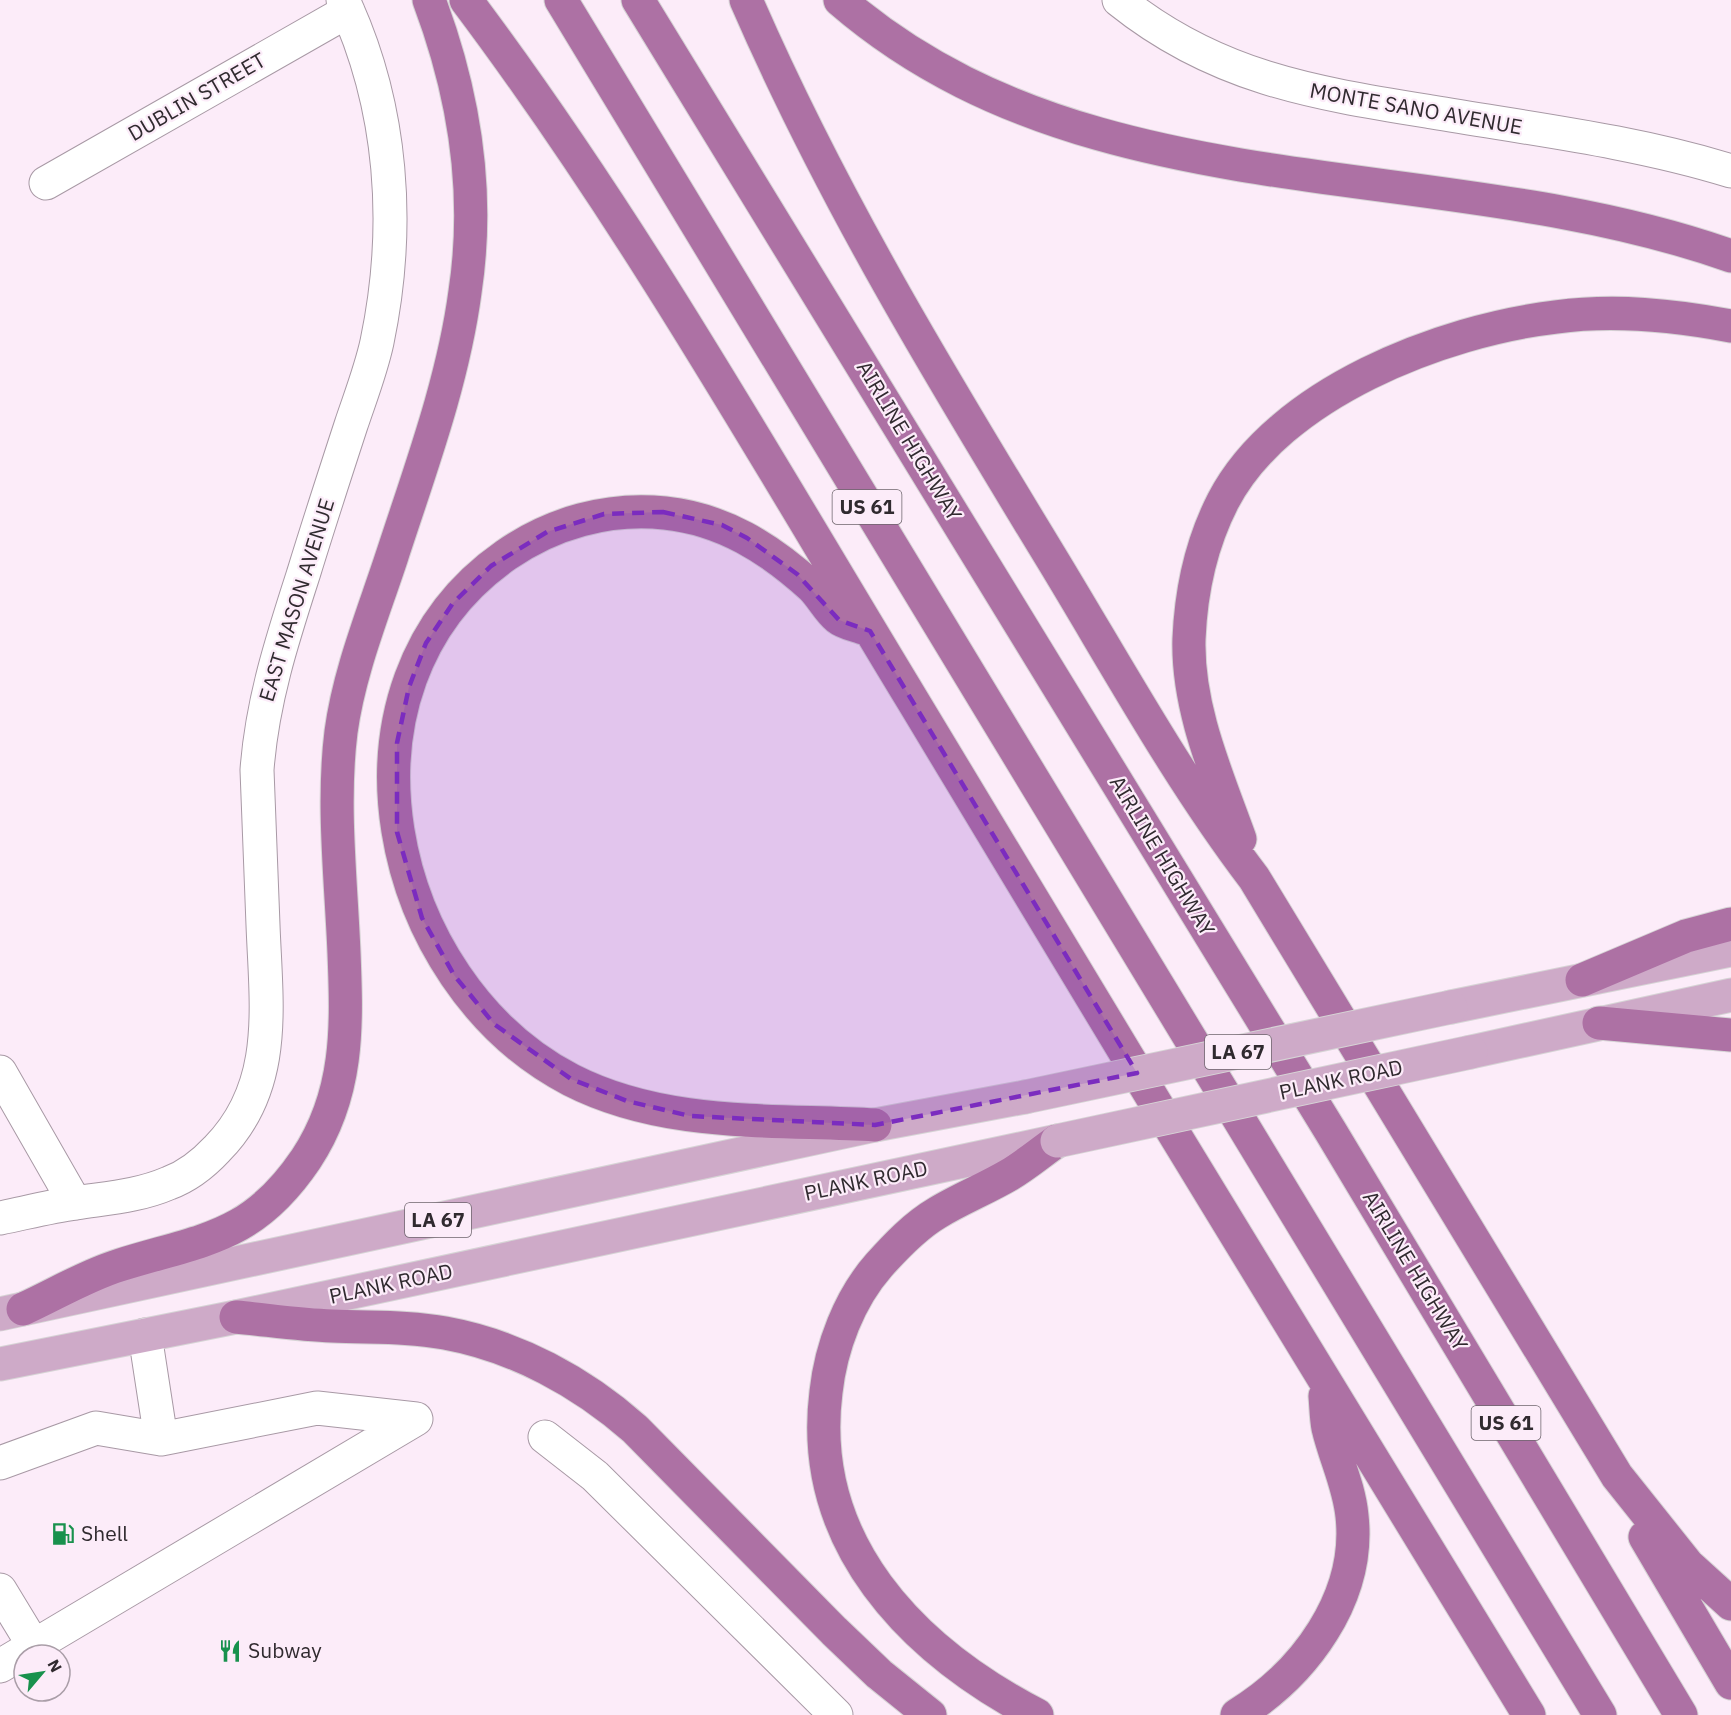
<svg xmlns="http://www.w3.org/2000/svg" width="1731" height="1715" font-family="'IBM Plex Sans',sans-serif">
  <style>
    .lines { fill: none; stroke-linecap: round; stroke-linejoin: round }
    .minor-casing { stroke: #a899a5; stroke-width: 35 }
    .major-casing { stroke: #d6d4d5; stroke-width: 35 }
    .highway-casing { stroke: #d6d4d5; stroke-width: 35 }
    .minor { stroke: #fff; stroke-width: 33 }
    .major { stroke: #ceaac8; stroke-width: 33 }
    .highway { stroke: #ad71a4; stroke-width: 33 }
    .major-bridge-casing { stroke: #d6d4d5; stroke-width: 35; stroke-linecap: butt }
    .major-bridge { stroke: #ceaac8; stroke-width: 33 }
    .marked { fill: #7b2cbf; fill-opacity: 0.2; stroke: #7b2cbf; stroke-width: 4.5; stroke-dasharray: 12 8; stroke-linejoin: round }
    .labels { text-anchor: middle; stroke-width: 4.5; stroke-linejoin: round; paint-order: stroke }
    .shield { fill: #fcecf9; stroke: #6d646c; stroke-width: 1.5 }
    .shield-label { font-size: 20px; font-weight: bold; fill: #302a2f }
    .street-label { font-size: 21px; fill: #302a2f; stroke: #fcecf9 }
    .poi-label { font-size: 21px; fill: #302a2f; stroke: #fcecf9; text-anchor: start }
  </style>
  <rect width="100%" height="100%" fill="#fcecf9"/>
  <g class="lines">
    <g class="minor-casing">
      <path id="minor" d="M 1119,0 C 1216,78 1314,93 1432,112 C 1532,129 1634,141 1731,171
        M 46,183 L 348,11
        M 0,1072 L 75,1203
        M 0,1218 C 25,1213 51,1206 76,1203 C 108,1198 139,1196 169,1183 C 188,1176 203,1164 217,1149 C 279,1086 266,1006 263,925 C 261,873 259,822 257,770 C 262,701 283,637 304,572 C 319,523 335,474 351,425 C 360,398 371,370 377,342 C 401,227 393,107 343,0
        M 545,1437 L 595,1476 L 836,1715
        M 0,1463 L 96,1428 L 161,1439 L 145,1335
        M 0,1590 L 34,1646
        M 0,1666 L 416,1419 L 317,1408 L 161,1439"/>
    </g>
    <g class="major-casing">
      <path id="major" d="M 1451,1007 L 1731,950
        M 1471,1052 L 1731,995
        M 0,1314 L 875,1125 L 1025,1097
        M 0,1364 L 236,1317 L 1057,1141"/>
    </g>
    <g class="highway-casing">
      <path id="highway" d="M 466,0 C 633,222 769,464 913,701 C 1117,1040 1321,1378 1529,1715
        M 561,0 L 1600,1715
        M 638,0 L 1331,1132 L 1681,1715
        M 746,0 C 831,196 941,377 1052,559 C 1117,666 1178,778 1254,878 L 1617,1476 L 1688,1565 L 1731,1604
        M 840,0 C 1089,215 1439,152 1731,256
        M 863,628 C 855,625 844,623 838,618 C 828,610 822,597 812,587 C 769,548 723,519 665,513 C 608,507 552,523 506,555 C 318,686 384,983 571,1080 C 665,1128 773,1119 875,1125
        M 1240,839 C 1217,775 1187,708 1189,639 C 1191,591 1201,544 1223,501 C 1279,393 1443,330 1556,317 C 1615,309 1673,315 1731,326
        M 1582,980 L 1686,936 L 1731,924
        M 1599,1023 L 1731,1035
        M 23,1309 C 54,1295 87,1275 120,1265 C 203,1239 252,1239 306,1159 C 349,1094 347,1027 344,953 C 341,880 332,804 341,732 C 349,672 373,614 392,556 C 420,470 453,382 465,292 C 480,193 464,93 429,0
        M 236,1317 C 268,1320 300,1325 332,1326 C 370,1328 407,1326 445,1333 C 516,1346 582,1382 635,1429 L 834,1631 L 879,1674 L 930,1715
        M 1645,1537 L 1731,1683
        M 1037,1715 C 912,1650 807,1543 826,1392 C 831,1347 849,1299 879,1265 C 896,1246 915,1226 937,1213 C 960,1199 985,1189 1009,1175 C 1026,1165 1041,1152 1057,1141
        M 1237,1715 C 1304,1674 1361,1598 1352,1516 C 1349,1485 1335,1458 1328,1428 C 1326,1418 1326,1407 1325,1396"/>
    </g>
    <use href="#minor" class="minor"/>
    <use href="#major" class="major"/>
    <use href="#highway" class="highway"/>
    <g class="major-bridge-casing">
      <path id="major-bridge" d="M 1025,1097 L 1451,1007
        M 1057,1141 L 1471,1052"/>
    </g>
    <use href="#major-bridge" class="major-bridge"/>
  </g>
  <path class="marked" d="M 663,512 L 722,525 L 747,538 L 797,574 L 839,620 L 870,631 L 1137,1073 L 875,1125 L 690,1116 L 627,1101 L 571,1079 L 494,1024 L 454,975 L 422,918 L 397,832 L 397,743 L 409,687 L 426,643 L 453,603 L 491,566 L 547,532 L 604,514 Z"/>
  <defs>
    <g id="fuel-bare" transform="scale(1.8)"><path d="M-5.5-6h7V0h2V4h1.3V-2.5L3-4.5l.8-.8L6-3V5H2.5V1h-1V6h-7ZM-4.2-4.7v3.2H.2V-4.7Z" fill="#18914d" stroke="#fcecf9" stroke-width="2.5" paint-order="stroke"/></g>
    <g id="restaurant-bare" transform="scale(1.8)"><path d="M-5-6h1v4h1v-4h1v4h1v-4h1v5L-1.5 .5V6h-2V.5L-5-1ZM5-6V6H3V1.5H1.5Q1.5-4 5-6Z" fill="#18914d" stroke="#fcecf9" stroke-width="2.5" paint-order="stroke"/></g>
  </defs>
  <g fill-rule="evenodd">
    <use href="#fuel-bare" x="63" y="1534"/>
    <use href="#restaurant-bare" x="230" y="1651"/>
  </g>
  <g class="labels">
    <g class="shield">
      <rect x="832.5" y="490" width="69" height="34" rx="4.5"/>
      <rect x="1205" y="1035" width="66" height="34" rx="4.5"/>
      <rect x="405" y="1203" width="66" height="34" rx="4.5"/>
      <rect x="1471.5" y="1406" width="69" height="34" rx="4.5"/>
    </g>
    <g class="shield-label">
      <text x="867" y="514">US 61</text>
      <text x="1238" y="1059">LA 67</text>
      <text x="438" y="1227">LA 67</text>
      <text x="1506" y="1430">US 61</text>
    </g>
    <g class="street-label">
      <text transform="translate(197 97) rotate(-30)" y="7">DUBLIN STREET</text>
      <text transform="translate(1416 109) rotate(10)" y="7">MONTE SANO AVENUE</text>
      <text transform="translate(909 441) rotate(59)" y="7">AIRLINE HIGHWAY</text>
      <text transform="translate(297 600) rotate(-73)" y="7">EAST MASON AVENUE</text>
      <text transform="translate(1162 856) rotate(59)" y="7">AIRLINE HIGHWAY</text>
      <text transform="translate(1341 1080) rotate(-12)" y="7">PLANK ROAD</text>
      <text transform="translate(866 1181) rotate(-12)" y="7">PLANK ROAD</text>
      <text transform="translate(1415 1271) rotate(59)" y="7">AIRLINE HIGHWAY</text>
      <text transform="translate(391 1284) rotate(-12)" y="7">PLANK ROAD</text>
    </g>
    <g class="poi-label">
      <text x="81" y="1541">Shell</text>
      <text x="248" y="1658">Subway</text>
    </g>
  </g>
  <g transform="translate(42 1673) rotate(61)"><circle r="28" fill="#fcecf9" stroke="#aa9ea8" stroke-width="1.5"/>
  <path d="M0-4.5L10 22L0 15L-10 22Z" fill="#18914d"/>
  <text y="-9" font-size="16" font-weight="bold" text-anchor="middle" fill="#302a2f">N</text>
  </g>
</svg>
